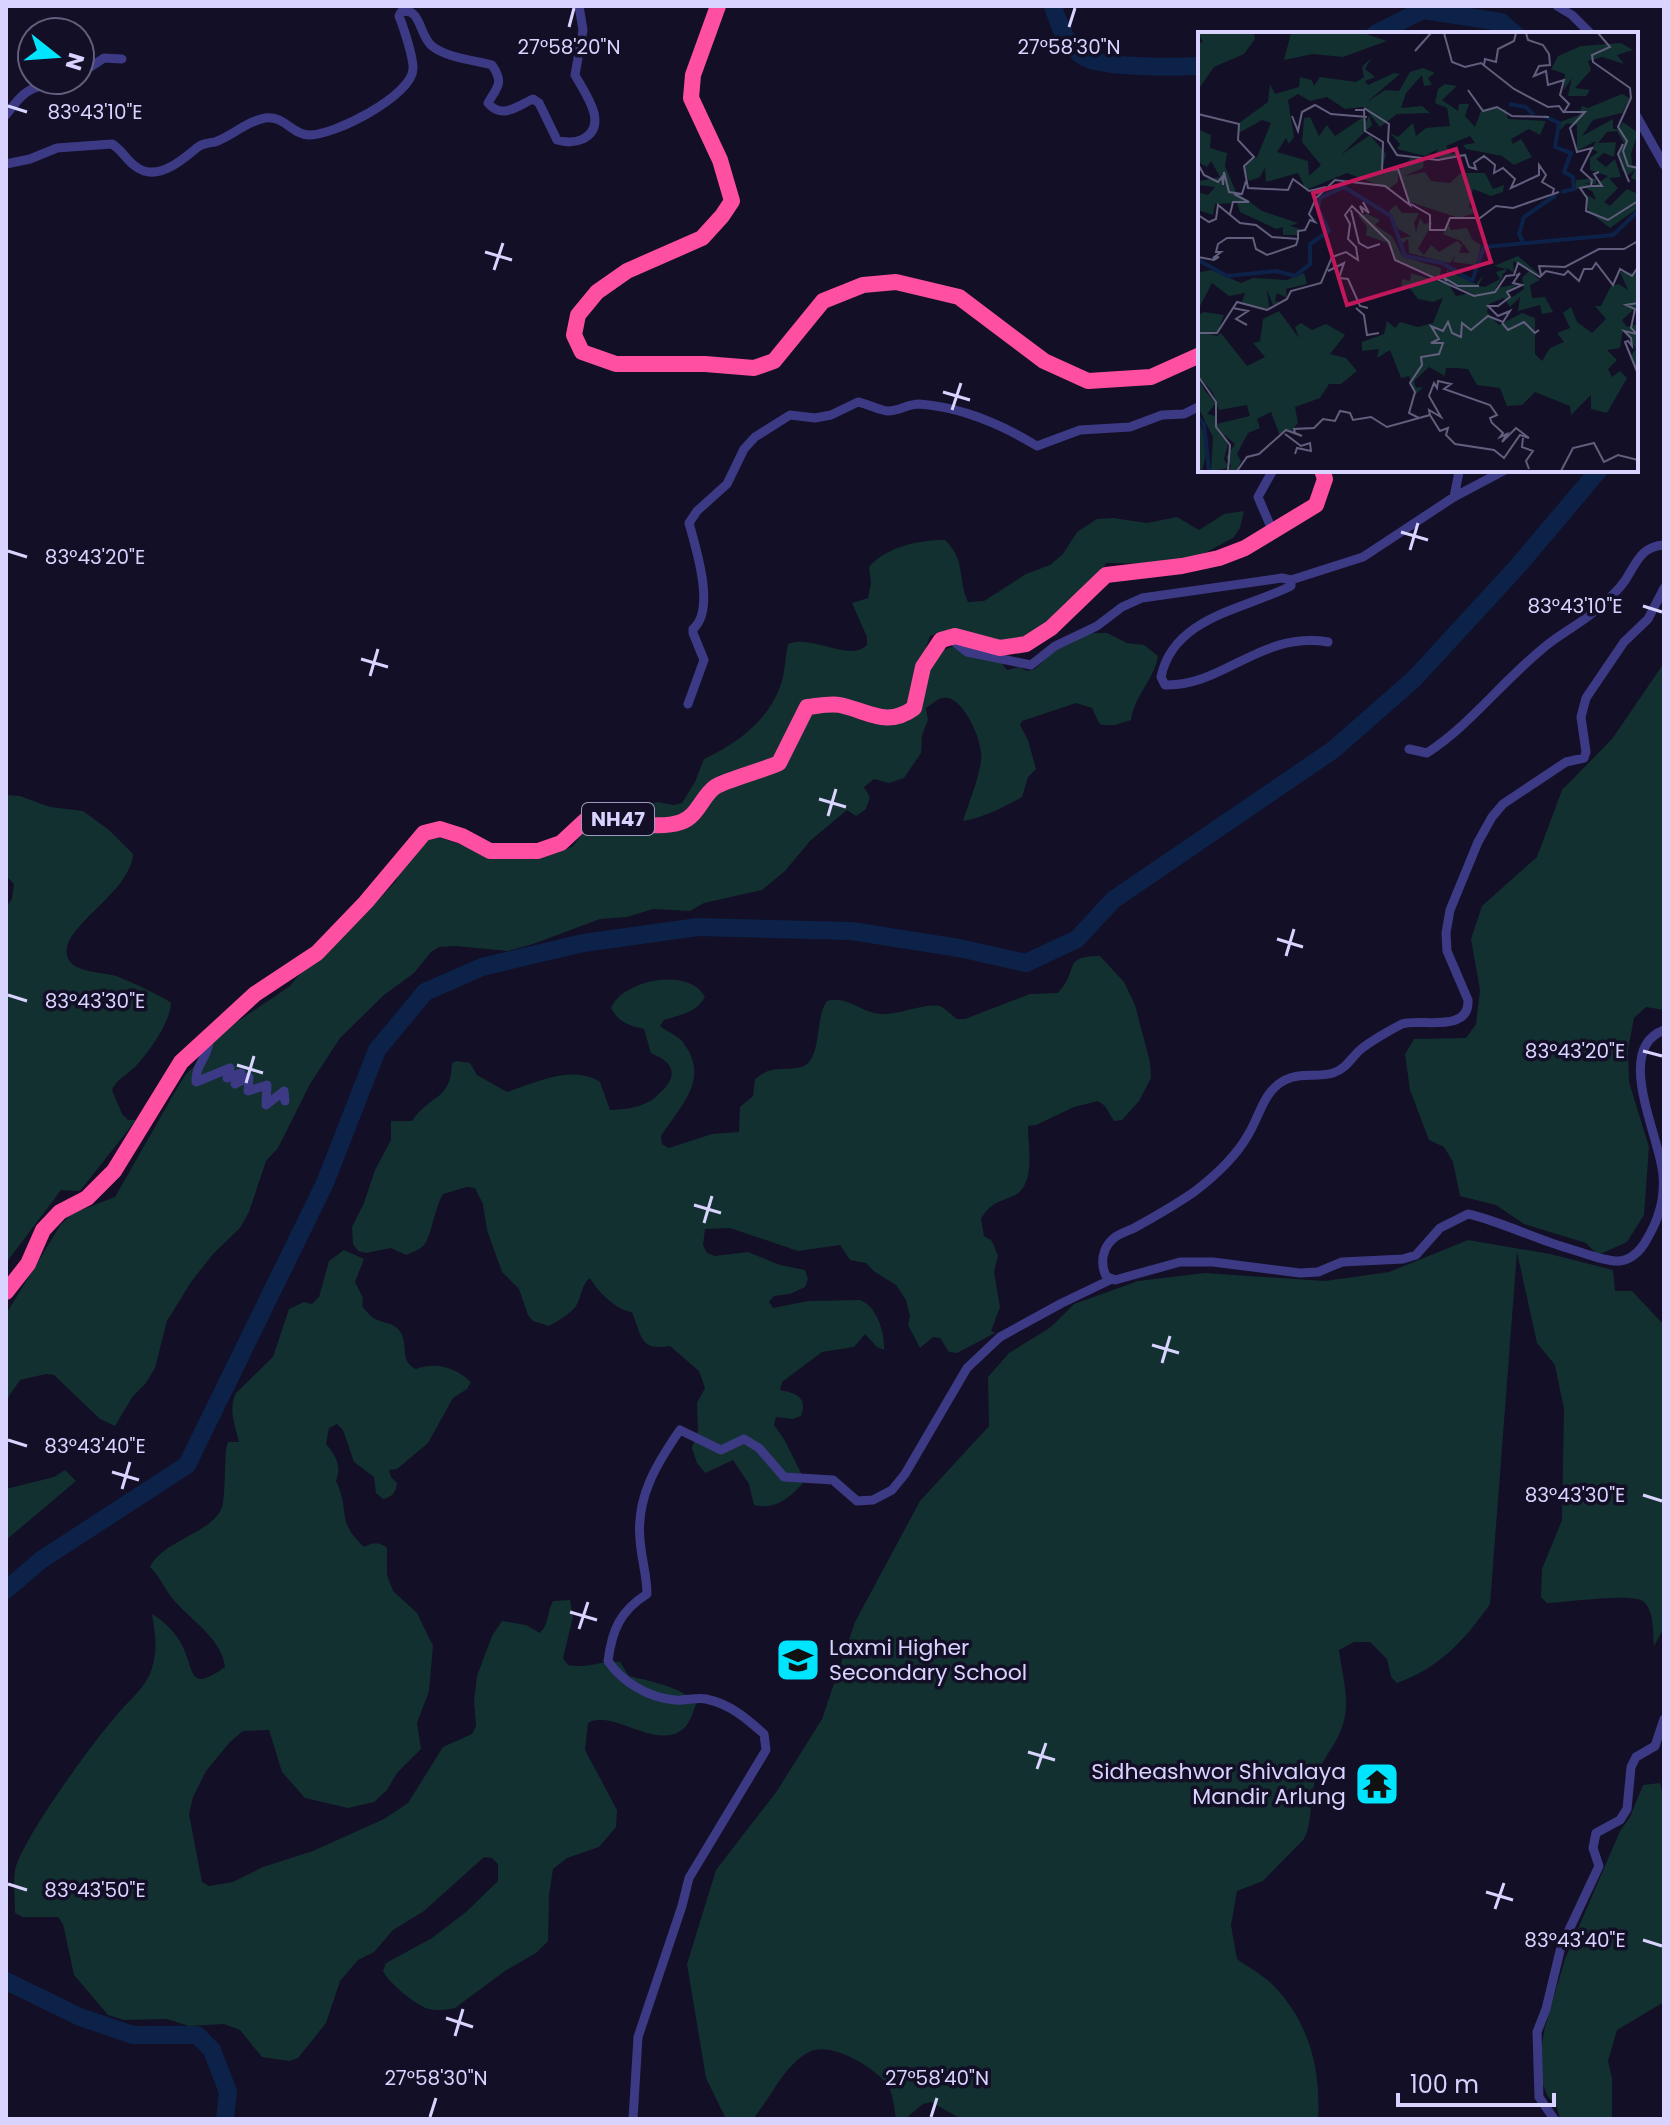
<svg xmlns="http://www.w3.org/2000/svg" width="1670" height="2125" font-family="Poppins,sans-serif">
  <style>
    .green { fill: #12302f }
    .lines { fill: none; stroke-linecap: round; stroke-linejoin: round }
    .river { stroke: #0c2248; stroke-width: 18 }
    .street { stroke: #3d3a85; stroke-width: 9 }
    .highway { stroke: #ff4fa3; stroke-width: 16 }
    .ticks { fill: none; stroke: #d9d4ff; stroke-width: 3 }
    .labels { text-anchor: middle; stroke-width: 7; stroke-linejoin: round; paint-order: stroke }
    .shield { fill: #130f26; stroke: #9e99be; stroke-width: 2 }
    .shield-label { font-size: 20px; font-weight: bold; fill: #d9d4ff }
    .poi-label { font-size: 22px; fill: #d9d4ff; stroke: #130f26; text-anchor: start }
    .inset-river { fill: none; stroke: #0c2248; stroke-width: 4 }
    .inset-road { fill: none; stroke: #625e7d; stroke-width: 2 }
    .view { fill: #c2185b; fill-opacity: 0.15; stroke: #c2185b; stroke-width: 4 }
    .inset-edge { fill: none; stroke: #d9d4ff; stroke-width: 4 }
    .ticks-label { font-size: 20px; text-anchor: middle; fill: #d9d4ff; stroke: #130f26; stroke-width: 7; stroke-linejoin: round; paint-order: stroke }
  </style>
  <rect width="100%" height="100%" fill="#130f26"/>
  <path class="green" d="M 1244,511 L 1240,528 L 1233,538 L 1197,557 L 1160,564 L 1106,563 C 1094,593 1034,643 1001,641 C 977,639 953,624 930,636 L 919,668 C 947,644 955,642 991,649 L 1007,670 L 1019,667 L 1027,671 L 1035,669 L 1057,648 L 1085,633 L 1107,633 L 1127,643 L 1144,645 L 1158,656 C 1154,680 1134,696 1131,720 L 1115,725 L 1102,725 L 1099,723 L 1092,708 L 1076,703 L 1022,721 L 1020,725 L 1028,740 L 1036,769 L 1028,777 L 1022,797 C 1007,806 980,819 963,821 C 969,802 978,781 981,761 C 984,744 966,702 948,698 C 940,696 933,703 926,708 L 928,720 L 922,735 L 921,753 L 904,778 L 889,783 L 874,779 L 864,787 L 870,797 L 866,809 L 856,816 L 847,810 L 810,841 L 785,871 L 762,890 L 704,903 L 690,911 L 653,909 L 627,917 L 600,919 L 533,944 L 508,951 L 456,946 L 439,947 L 431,952 L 414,973 L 384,995 L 340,1038 L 310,1084 L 278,1148 L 266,1161 L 249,1212 L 240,1228 L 213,1254 L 191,1282 L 167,1321 L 155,1368 L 146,1383 L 133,1396 L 115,1426 L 100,1419 L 54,1375 L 46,1374 L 20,1380 L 9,1396 L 6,1407 L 6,1314 L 61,1224 L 73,1213 L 115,1197 L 176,1090 L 186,1074 L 203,1058 L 209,1046 L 231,1026 L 290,986 L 317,953 L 366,913 L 396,881 L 406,858 L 424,842 L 432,838 L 441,838 L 496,856 L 545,857 L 572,847 L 586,829 L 621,825 L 628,820 L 616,811 L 658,802 L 674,805 L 682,803 L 695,782 L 704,759 C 736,744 767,722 780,687 C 785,674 785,658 788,644 C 813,634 849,663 867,645 L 867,637 L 852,603 L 868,598 L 871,583 L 869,567 C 886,547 918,540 945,540 C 966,560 957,577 968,602 L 984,601 L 1026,574 L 1050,565 L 1063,554 L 1077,532 L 1097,519 L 1113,518 L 1147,523 L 1177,517 L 1199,530 L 1224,514 Z
    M 1664,663 L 1664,1010 L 1646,1007 L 1634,1018 L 1628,1050 L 1629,1082 L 1649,1147 L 1644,1215 L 1627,1242 L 1598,1255 L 1586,1243 L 1524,1224 L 1496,1205 L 1460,1196 L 1453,1162 L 1444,1147 L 1429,1140 L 1410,1090 L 1405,1054 L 1414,1039 L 1466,1038 L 1476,1024 L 1480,990 L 1471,939 L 1482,906 L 1537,857 L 1562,790 L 1612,739 Z
    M 6,795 L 20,796 L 50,807 L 83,811 L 109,830 L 133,854 C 130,894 62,925 67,955 C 70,973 103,972 116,976 C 125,979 166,998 171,1003 C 170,1023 149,1052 135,1067 C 126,1075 117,1079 112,1090 L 122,1114 L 128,1120 L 136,1120 L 80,1191 L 61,1190 L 6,1263 L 6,907 L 12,899 L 14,884 L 6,876 Z
    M 1100,956 L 1124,982 L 1135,1005 L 1150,1062 L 1151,1078 L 1139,1101 L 1122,1120 L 1114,1121 L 1105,1106 L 1098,1101 L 1074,1107 L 1036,1125 L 1028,1126 C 1028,1147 1037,1188 1011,1197 C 996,1203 990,1204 981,1219 L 984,1236 L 992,1241 L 998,1256 L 994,1272 L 1000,1307 L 991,1331 L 995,1333 L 957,1353 L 949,1352 L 940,1338 L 933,1337 L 920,1348 L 908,1325 L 910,1316 L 906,1300 L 896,1285 L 875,1272 L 866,1263 L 850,1260 L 840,1245 L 798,1251 L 730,1228 L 705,1229 L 703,1245 L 707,1253 L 715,1256 L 748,1252 L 780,1265 L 805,1270 L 808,1279 L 805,1287 L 790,1294 L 774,1296 L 769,1302 L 773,1308 L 808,1301 L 860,1300 C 877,1306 885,1333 884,1350 L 877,1347 L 865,1334 L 854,1347 L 822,1352 L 782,1382 L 780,1390 C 796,1393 808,1397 801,1416 L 793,1419 L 776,1417 L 774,1425 L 784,1439 L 805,1481 C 792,1496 775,1511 754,1505 L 749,1484 L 733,1460 L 705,1473 L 697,1463 L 692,1448 L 698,1430 L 697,1403 L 705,1388 L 699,1371 L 670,1346 C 640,1351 642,1337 632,1312 C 617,1311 597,1291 590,1278 C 581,1285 582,1296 576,1306 C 570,1314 558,1321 549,1326 L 533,1321 L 528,1315 L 519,1289 L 502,1272 L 487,1230 L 483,1204 L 475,1188 L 467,1187 L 443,1194 C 435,1207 430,1240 424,1245 C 420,1250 412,1252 406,1255 L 391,1248 L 366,1253 L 358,1251 L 353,1244 L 352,1227 L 364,1203 L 375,1170 L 391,1140 L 391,1121 L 412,1121 C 430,1094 451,1101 452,1063 L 457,1061 L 470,1063 L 477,1075 L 507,1092 C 535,1083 572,1064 600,1082 L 610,1110 C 623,1109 636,1109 648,1102 C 654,1100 658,1094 663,1090 C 680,1072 670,1061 651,1053 L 644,1029 C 630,1026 618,1022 611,1008 C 622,980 689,966 705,997 C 696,1013 680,1015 664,1020 L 660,1026 C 666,1031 676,1035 681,1040 C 712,1077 682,1104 661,1136 L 662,1144 L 669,1148 L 712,1134 L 739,1132 L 740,1107 L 753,1096 L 755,1079 C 761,1075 766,1071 772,1070 C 782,1068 796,1070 804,1066 C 822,1057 815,1016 827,1001 C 847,995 860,1012 880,1014 C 897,1016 930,1001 942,1007 C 947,1010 952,1016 957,1019 L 965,1019 L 1030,994 L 1058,993 C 1080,970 1061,956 1100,956 Z
    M 1468,1240 L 1550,1254 L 1613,1270 L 1615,1291 L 1632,1291 L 1664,1325 L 1664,1628 L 1654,1646 C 1653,1633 1654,1611 1644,1602 C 1633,1592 1565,1603 1547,1603 L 1541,1597 L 1542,1569 L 1562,1520 L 1564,1409 L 1555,1365 L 1537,1343 L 1517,1252 L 1490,1604 C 1465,1640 1439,1668 1397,1683 L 1391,1677 L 1387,1659 L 1370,1642 L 1354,1642 L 1339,1650 C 1342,1676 1352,1704 1341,1730 C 1334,1748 1318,1764 1314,1785 C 1310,1802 1312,1823 1304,1839 L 1263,1881 L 1237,1891 L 1231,1925 L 1237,1959 C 1248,1967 1263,1975 1273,1985 C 1309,2022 1321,2068 1318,2119 L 961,2119 L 931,2102 L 923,2104 L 905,2119 L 896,2119 C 894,2108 893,2091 886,2083 C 872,2066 830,2041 809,2052 C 785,2064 770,2099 753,2119 L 726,2119 L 706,2078 L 687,1964 L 716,1870 L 777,1791 L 822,1719 L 855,1622 L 920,1501 L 989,1426 L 988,1377 L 1009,1353 L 1051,1327 L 1074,1304 L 1138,1281 L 1205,1273 L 1325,1281 L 1389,1272 Z
    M 344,1250 L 364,1259 L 355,1282 L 363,1298 L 362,1306 C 366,1311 370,1316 375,1319 C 383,1323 394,1323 399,1330 C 410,1343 398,1361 416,1369 C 437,1361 456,1368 471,1382 L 467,1389 L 453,1398 L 428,1443 L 397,1469 L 389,1470 L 391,1477 L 397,1483 C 396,1493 392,1497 383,1499 L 376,1493 L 374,1477 L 354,1462 L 343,1430 L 337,1424 L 329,1428 L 326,1444 C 336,1456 342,1466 336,1481 C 351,1512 335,1520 364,1547 C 374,1542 379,1542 387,1548 L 387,1575 L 393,1591 L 417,1613 L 433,1646 L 429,1691 L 417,1723 L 421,1749 L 397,1773 L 387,1790 L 374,1802 L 348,1808 L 305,1798 L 282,1772 L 269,1730 L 243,1731 L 230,1742 L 206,1771 L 193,1797 L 189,1814 L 202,1882 L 209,1886 L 233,1882 L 263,1867 L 313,1851 L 384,1819 L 408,1803 L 443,1747 L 472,1734 L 476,1726 L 474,1701 L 477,1676 L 492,1636 L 502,1621 L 526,1625 L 540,1633 C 549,1624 547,1612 553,1601 L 570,1600 L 573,1617 L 563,1658 L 568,1665 C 588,1669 601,1660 620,1662 L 629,1676 C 654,1682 676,1686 697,1702 C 694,1709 691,1720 686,1726 C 660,1755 612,1707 588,1723 L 585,1750 L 617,1810 L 616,1827 L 599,1847 L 567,1858 L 553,1869 L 549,1895 L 548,1941 L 536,1953 L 505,1971 L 455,2008 C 447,2010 437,2011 429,2009 C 416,2006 388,1982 383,1971 L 386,1963 L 432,1938 L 466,1912 L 498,1881 L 498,1864 L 492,1858 L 484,1857 L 424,1911 L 393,1930 L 374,1952 L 358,1960 L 340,1981 L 326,2023 L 298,2058 L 289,2061 L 262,2057 L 240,2030 L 224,2024 L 189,2026 L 167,2019 L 124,2020 L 108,2015 L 74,1975 L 63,1924 L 58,1917 L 23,1917 L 15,1913 C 15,1899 13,1883 15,1870 C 22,1839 93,1742 116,1716 C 129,1700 146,1688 152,1668 C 158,1649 155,1633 152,1614 C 163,1620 178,1635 183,1647 C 195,1674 189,1692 225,1667 C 222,1638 189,1619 172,1598 C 164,1587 159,1576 150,1567 C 163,1540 213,1533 222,1507 C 225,1500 225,1462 226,1450 L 228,1442 L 239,1442 C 235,1426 228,1409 236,1393 L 273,1357 L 289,1309 L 304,1302 L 312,1304 L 319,1297 L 329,1261 Z
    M 65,1470 L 76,1481 L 6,1540 L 6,1489 L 54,1477 Z
    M 1660,1783 L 1664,1798 L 1664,2002 L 1617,2030 L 1608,2061 L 1612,2078 L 1612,2119 L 1560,2119 L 1557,2108 L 1547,2095 L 1541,2079 L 1539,2061 L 1545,2027 L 1565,1959 L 1620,1831 L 1630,1817 L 1643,1785 Z"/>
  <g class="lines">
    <path class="river" d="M 1053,6 C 1059,25 1067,48 1086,58 C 1104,68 1178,67 1200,66
      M 1375,34 L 1423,10 L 1501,22 L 1515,34
      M 6,1590 L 41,1560 L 187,1465 L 325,1183 L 377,1050 L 425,992 L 482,967 L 583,943 L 698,927 L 851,931 L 959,948 L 1026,963 L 1077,939 L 1113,900 L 1333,750 L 1414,679 L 1517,567 L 1599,470
      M 6,1981 L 80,2017 L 133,2035 L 197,2035 L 212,2050 L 228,2092 L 225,2119"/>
    <path class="street" d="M 1557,6 L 1572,15 L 1591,34
      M 80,74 L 104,58 L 122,59
      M 6,115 C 17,101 25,88 45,85 C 55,84 62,85 71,80
      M 1636,115 L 1664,165
      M 6,164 L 30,159 L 57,148 L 112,144 C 124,151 129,166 144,171 C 164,177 184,158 198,147 C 203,143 209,143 215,142 C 232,136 247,121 265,118 C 284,115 292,135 309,135 C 333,136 412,96 413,69 C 414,59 403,26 399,16 L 401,12 C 421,6 419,36 432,46 C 447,58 473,60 492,65 C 504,83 498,86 488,103 C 502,120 517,106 533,99 L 539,103 L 557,140 C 567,143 574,143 583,139 C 610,125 584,92 575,75 L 583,30 L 579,6
      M 1273,470 L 1258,497 L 1273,532
      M 1454,497 L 1505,470
      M 1291,580 L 1363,557 L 1454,497 L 1459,472
      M 1664,588 L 1648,619 L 1624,642 L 1586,698 L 1581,717 L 1586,752 L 1584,758 L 1566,762 L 1503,804 L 1492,817 L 1478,842 L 1450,910 L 1446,933 L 1447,951 L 1468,1000 C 1470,1034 1419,1018 1402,1024 C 1392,1029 1369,1042 1360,1050 C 1351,1058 1346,1069 1333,1073 C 1316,1078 1301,1072 1285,1080 C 1263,1091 1260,1116 1248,1135 C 1235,1158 1215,1176 1194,1192 C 1175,1205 1156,1216 1136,1227 C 1129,1231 1120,1233 1114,1238 C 1102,1248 1100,1263 1106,1276 L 1115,1280 L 1180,1262 L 1213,1262 L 1300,1273 L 1318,1272 L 1342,1262 L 1403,1259 L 1416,1255 L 1440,1228 L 1468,1214 C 1500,1221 1535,1239 1567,1248 C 1582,1252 1604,1262 1620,1261 C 1633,1259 1641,1250 1647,1239 C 1659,1219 1665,1198 1663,1175 C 1660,1136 1613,1049 1664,1030
      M 952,640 L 967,652 L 1031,665 L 1055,646 L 1097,626 L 1122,607 L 1142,598 L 1282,578 L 1291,580 L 1291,586 C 1245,609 1173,617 1161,677 L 1165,685 C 1223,687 1260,631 1328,642
      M 688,704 L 704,660 L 693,633 L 693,629 C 716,610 696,549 689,523 L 697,511 L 727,484 L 744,449 L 755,437 L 790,415 L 815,418 L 831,415 L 858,402 C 868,404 879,410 888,411 C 899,411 908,404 919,404 C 961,407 1001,424 1037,446 L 1080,430 L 1130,427 L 1162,415 L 1184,414 L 1200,406
      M 1409,749 L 1427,753 C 1470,725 1501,683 1541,650 C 1561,632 1586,622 1605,602 C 1613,595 1624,584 1629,574 C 1638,559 1644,546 1664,545
      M 209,1039 C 209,1057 195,1064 196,1082 L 230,1068 L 227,1078 L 241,1073 L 235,1084 L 249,1077 L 248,1091 L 267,1085 L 266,1105 L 284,1091 L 285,1101
      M 633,2119 L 638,2037 L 682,1906 L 689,1878 L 766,1750 L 764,1734 C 746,1718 730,1704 706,1699 C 696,1697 685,1701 675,1700 C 649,1698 622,1682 608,1661 C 612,1630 620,1611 647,1594 C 647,1575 641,1558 640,1539 C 636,1497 657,1463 680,1430 L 721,1450 L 744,1439 L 759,1448 L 784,1477 L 833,1480 L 857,1501 L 873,1500 L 892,1490 L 905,1474 L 967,1368 L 1000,1337 L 1062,1303 L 1112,1279
      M 1554,2119 L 1539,2097 L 1537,2032 L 1546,2009 L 1561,1947 L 1599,1866 L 1593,1848 L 1596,1833 L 1620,1820 L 1627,1809 L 1631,1767 L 1636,1757 L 1655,1746 L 1664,1719"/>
    <path class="highway" d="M 718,6 L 693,75 L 691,98 L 720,160 L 732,201 L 722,216 L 702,238 L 627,271 L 597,292 L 578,315 L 574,335 L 582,352 L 616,364 L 705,364 L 754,368 L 774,361 L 823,301 L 863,285 L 896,282 L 959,297 L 1044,361 L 1088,381 L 1151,377 L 1200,355
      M 6,1292 L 28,1264 L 43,1230 L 60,1212 L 87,1198 L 114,1171 L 181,1062 L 255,994 L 317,953 L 366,902 L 424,833 L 440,829 L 462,836 L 490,851 L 538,851 L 561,843 L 589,817 C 617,819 655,831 681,822 C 698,816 702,796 715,787 C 726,780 764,770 779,763 L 807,707 C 817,706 830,703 840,705 C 868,711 887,728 914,708 L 923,667 L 941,640 L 955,636 L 1000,648 L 1026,644 L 1051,628 L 1106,575 L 1182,566 L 1219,558 L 1245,548 L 1316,505 L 1325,479 L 1322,470"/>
  </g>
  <path class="ticks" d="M 569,27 L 574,8M 1069,27 L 1075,8M 8,106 L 27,112M 485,252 L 512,260M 494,270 L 503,243M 943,392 L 970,400M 952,410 L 961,383M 1401,532 L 1428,540M 1410,550 L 1418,523M 8,551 L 27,557M 1643,606 L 1662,612M 361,659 L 388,667M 370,676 L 378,649M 819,799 L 846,807M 828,816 L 836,789M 1277,939 L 1303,947M 1286,956 L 1294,929M 8,995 L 27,1001M 1643,1051 L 1662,1056M 237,1065 L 263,1073M 246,1083 L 254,1056M 694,1205 L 721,1213M 704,1223 L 712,1196M 1152,1345 L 1179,1353M 1162,1363 L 1170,1336M 8,1440 L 27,1446M 112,1472 L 139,1480M 122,1489 L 130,1462M 1643,1495 L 1662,1501M 570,1612 L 597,1620M 579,1629 L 588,1602M 1028,1752 L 1055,1760M 1037,1769 L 1046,1743M 8,1884 L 27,1890M 1486,1892 L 1513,1900M 1495,1909 L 1504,1883M 1643,1940 L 1662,1946M 446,2018 L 473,2027M 455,2036 L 463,2009M 430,2117 L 436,2098M 931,2117 L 937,2098"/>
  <defs>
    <g id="school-square" transform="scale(2.3)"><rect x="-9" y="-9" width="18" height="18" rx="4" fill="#00e5ff" stroke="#130f26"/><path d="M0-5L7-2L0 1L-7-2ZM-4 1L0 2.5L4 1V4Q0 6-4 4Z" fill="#111"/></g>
    <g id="temple-square" transform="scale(2.3)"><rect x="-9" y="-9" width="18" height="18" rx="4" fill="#00e5ff" stroke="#130f26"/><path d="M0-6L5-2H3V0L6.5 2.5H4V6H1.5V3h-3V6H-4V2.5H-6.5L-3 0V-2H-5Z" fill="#111"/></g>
  </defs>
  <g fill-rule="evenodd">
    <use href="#school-square" x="798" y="1660"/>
    <use href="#temple-square" x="1377" y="1784"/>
  </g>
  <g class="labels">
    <rect class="shield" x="582" y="803" width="72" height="32" rx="6"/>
    <g class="shield-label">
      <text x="618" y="826">NH47</text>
    </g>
    <g class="poi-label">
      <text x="829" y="1655">Laxmi Higher<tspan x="829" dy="25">Secondary School</tspan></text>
      <text x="1346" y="1779" text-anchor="end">Sidheashwor Shivalaya<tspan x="1346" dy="25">Mandir Arlung</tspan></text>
    </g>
  </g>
  <g transform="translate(1198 32)">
    <rect width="440" height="440" fill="#130f26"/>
    <path d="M 0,1 L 56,1 L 57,7 L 46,22 L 16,35 L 0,58 L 0,11 L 5,10 ZM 93,1 L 165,1 L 189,9 L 145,25 L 115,22 L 86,28 ZM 423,11 L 435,18 L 419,23 L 426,32 L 404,25 L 390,29 L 393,38 L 377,56 L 392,58 L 388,64 L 370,64 L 374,46 L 366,58 L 367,42 L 353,37 L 360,24 L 383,14 ZM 173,26 L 167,37 L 177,45 L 167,49 L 170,53 L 196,41 L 202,42 L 169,70 L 187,58 L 201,59 L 212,40 L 225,36 L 237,41 L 230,46 L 234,53 L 226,54 L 224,43 L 208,61 L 203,76 L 224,74 L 232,81 L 199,82 L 182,95 L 166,75 L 147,77 L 129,65 L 112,69 L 100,62 L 90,68 L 96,105 L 91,112 L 88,106 L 79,120 L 110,129 L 111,144 L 123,133 L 104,110 L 106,86 L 112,85 L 121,104 L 129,93 L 137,104 L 164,86 L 169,89 L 171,83 L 174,93 L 143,123 L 172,103 L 188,122 L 183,141 L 202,138 L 213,126 L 226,128 L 225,136 L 206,144 L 227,140 L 233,149 L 252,151 L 263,141 L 287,141 L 295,157 L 306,153 L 305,160 L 293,164 L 275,157 L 271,175 L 279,180 L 261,186 L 212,170 L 200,141 L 200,150 L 191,157 L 149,141 L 108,158 L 100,141 L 68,150 L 67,136 L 62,145 L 51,149 L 45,133 L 59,125 L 73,91 L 64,88 L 41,101 L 41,91 L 70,70 L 72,52 L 77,62 L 101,55 L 102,45 L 114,48 L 116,54 L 122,45 L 158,50 L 166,45 L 164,35 ZM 247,52 L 259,54 L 244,68 L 260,79 L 261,72 L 271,72 L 267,84 L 277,95 L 283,79 L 299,75 L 308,78 L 310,87 L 348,89 L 342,103 L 331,97 L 313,107 L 315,112 L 323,107 L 334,125 L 316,133 L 304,124 L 268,117 L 265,113 L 277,111 L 272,104 L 248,114 L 253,122 L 263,121 L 249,127 L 236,125 L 240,117 L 227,124 L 199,117 L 202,112 L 192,101 L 200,105 L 215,91 L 218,104 L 228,96 L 252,94 L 249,76 L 237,71 L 240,57 ZM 424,62 L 432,66 L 424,81 L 395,88 L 384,104 L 415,87 L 415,97 L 420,97 L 430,109 L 421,96 L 425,90 L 440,101 L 433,122 L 434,133 L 440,134 L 440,149 L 433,146 L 437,137 L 430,143 L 424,138 L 421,122 L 426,111 L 419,99 L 409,100 L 400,111 L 418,110 L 416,125 L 406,121 L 398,127 L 408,135 L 417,127 L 423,145 L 411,146 L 420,156 L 406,170 L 412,174 L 429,157 L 440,162 L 440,176 L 412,196 L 391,180 L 387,162 L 398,168 L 395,160 L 386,155 L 377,158 L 378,148 L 398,146 L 398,152 L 386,151 L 396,154 L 410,144 L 392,138 L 392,126 L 400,120 L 394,117 L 398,109 L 379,119 L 379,93 L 369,91 L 362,98 L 362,90 L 381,83 L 384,74 L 390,76 ZM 0,97 L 13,103 L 12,116 L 29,121 L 27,134 L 38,160 L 64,179 L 100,191 L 92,194 L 102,197 L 99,203 L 85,203 L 85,195 L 78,197 L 42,180 L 39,171 L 17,172 L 15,183 L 0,178 L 0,160 L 10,163 L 17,155 L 0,153 L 2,149 L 22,145 L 13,129 L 9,135 L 0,130 ZM 198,173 L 204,181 L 221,181 L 216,191 L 218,200 L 222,186 L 226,192 L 235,190 L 220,217 L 226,223 L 233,213 L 241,220 L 259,209 L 264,213 L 261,221 L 272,221 L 263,209 L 245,202 L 250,191 L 253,198 L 269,196 L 274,207 L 265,202 L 283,213 L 278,233 L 255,230 L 257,224 L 252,231 L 211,221 L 210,207 L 205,211 L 201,207 L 213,204 L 200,197 L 191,179 ZM 169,182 L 182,188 L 177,193 L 194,204 L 205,225 L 243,236 L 242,244 L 251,244 L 248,238 L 278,252 L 286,243 L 280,254 L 287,255 L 302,247 L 298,240 L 308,237 L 296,234 L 320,224 L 343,244 L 315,229 L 316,241 L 309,236 L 307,241 L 304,242 L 305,244 L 296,259 L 278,263 L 197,227 L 189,211 L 168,203 L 169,195 L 160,183 ZM 13,238 L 43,251 L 55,246 L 89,248 L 106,241 L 109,252 L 88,257 L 89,266 L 79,261 L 77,269 L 82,270 L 75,273 L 69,258 L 71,275 L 66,278 L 44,270 L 47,261 L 31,264 L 14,251 L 0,278 L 2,240 ZM 331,239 L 342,248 L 332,253 L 334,266 L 347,265 L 355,280 L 344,282 L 342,273 L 320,279 L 322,265 L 312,275 L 306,266 L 291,272 L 289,280 L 301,293 L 324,281 L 337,286 L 337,322 L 344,329 L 352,316 L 366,310 L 359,301 L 372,296 L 365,281 L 373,275 L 379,290 L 394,301 L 408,287 L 397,274 L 403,274 L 413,254 L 421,252 L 430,258 L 422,240 L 439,241 L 440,285 L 435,278 L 424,288 L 429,295 L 440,292 L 440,341 L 433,323 L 438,317 L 425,298 L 422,316 L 409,318 L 419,328 L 410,337 L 414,345 L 422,339 L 429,346 L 409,381 L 393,377 L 393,363 L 373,383 L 372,374 L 337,360 L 324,373 L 309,374 L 302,356 L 279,353 L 270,337 L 258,336 L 248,336 L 247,344 L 231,335 L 216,349 L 218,356 L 225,355 L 217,363 L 211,344 L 203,346 L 192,318 L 179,326 L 181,317 L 164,319 L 164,310 L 186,302 L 189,289 L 197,296 L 202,290 L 220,295 L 235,291 L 245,266 L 235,270 L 220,267 L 210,254 L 203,258 L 204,247 L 212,249 L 213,241 L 251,253 L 258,264 L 320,252 L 308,260 L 313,266 L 326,257 L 324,246 ZM 6,280 L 26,283 L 19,301 L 3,300 L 19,304 L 23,301 L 49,334 L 67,325 L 55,311 L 62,309 L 65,287 L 81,279 L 101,306 L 97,295 L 103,291 L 114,298 L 128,292 L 147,303 L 132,322 L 148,326 L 159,339 L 143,352 L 131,352 L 122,366 L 97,375 L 100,391 L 94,398 L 103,403 L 88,397 L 82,404 L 73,380 L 59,387 L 62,396 L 50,401 L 39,422 L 43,429 L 39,439 L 31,439 L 33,434 L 28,425 L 37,412 L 25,402 L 30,413 L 26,427 L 31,436 L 13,439 L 15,405 L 1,377 L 0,345 L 7,359 L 18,371 L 9,382 L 17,384 L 17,393 L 20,400 L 18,392 L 52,384 L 49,373 L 21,378 L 15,361 L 0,343 L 0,283 ZM 0,386 L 10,413 L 4,439 L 0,439 Z" fill="#12302f"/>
    <path class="inset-river" d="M 311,72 L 328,75 L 336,83M 346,84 L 361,91 L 357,115 L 373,121 L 366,140 L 375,145 L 376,157 L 363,160M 326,212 L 321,202 L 326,185 L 358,163M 0,228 L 29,244 L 78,239 L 97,244 L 112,232 L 112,212 L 131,199 L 120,177 L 122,166 L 146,155 L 193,184 L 207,224 L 244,231 L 274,249 L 286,215 L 415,203 L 440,179M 0,385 L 6,392 L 11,439"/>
    <path class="inset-road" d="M 246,1 L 254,30 L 267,35 L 283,31 L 316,57 L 350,75 L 361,74 L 366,81M 328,1 L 330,8 L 345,13 L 351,22 L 352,33 L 341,34 L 336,44 L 348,39 L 350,53 L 366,48 L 362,63 L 371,72 L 366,80 L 387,80 L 372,96 L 379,120 L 394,116 L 383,138 L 394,148 L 393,154 L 382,156 L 389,166 L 388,179 L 410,188 L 440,169M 400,1 L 412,15 L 394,23 L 395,30 L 432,56 L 433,66 L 420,95 L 429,109 L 425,119 L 430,134 L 440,136M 217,19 L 233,1M 286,33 L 287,27 L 298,30 L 300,17 L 316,9 L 318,1M 270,58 L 285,79 L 299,75 L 314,84 L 351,85M 166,76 L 191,92 L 190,109 L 199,123 L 240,128 L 267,123 L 271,135 L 278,137 L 276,131 L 286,124 L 297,133 L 296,141 L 305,136 L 317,147 L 313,156 L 341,143 L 341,133 L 348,143 L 344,150 L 356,157 L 354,163M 0,82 L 41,92 L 40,108 L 56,125 L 46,134 L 50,156 L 90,158 L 95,147 L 111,159 L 128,155M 94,84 L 100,99 L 104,80 L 117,73 L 133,82 L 169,85M 425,112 L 420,122 L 431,150M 0,132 L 6,143 L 20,150 L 24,145 L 25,153 L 26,140 L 31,160 L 44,162 L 48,149M 393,154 L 404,154 L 396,142 L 401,140M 213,172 L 232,183 L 232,198 L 247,198 L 252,186 L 282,186 L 298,174 L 315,176 L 361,160M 153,178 L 161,211 L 170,216 L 182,212M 165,181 L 162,174 L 171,181 L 165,170M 32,182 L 35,170 L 51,170 L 36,162M 0,183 L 11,190 L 18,187 L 20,173 L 42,191 L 58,193 L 74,205 L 100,207 L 100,199 L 107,198 L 112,188 L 117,190 L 111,182 L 118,166 L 137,148 L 187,154 L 212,173 L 200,137 L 184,140 L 185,110 L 167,99 L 166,78 L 157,78M 0,225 L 16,228 L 21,225 L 15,226 L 23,220 L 18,220 L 20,212 L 29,206 L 55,206 L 58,217 L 69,223 L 98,213 L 100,207M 130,239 L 146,231 L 141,246 L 150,247 L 162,274 L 170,276M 343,243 L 341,234 L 367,235 L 401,217 L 426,217 L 440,209M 249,249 L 245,245 L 260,254 L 281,254M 440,271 L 428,273 L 437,277 L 433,296 L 439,302 L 426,299 L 433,306 L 434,314 L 430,309 L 427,310 L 440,342M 35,276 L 50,279 L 38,287 L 49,293M 158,276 L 166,283 L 169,303 L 181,301M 304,291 L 310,298 L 326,290 L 337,301 L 341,298M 0,301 L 19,301 L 39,270 L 69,278 L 89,267 L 93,259 L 123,251 L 134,225 L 148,220 L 160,228 L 158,215 L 150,207 L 152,192 L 147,183 L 154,174 L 191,210 L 197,228 L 276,264 L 297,260 L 308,244 L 316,243 L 320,231 L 342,245 L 348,239 L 366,243 L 370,239 L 381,249 L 386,237 L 394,237 L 398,231 L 415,253 L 422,237 L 434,244 L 440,235M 0,344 L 18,370 L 18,395 L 32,413 L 30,439M 221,386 L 211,381 L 217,360 L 212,351 L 224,333 L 223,325 L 241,322 L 245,311 L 233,311 L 241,307 L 233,294 L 245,299 L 250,290 L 254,301 L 263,305 L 264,291 L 273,298 L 290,284 L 305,290 L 312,279 L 300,284 L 290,274 L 300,274 L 312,265 L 309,260 L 324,253 L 315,251 L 322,241 L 318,244M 87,402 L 103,414 L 112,411 L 113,419 L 99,416 L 97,422M 325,406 L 324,415 L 335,419 L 328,429 L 331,437M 39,439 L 49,425 L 61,422 L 88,398 L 104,404 L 97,401 L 96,397 L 116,396 L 125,387 L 137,389 L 142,379 L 152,381 L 155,388 L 173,385 L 189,395 L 232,383 L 242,399 L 250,396 L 248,403 L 257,412 L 296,418 L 306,426 L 322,403 L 331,406 L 318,396 L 304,410 L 309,402 L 302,405 L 305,401 L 294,391 L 292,386 L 299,383 L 292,373 L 246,357 L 253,352 L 240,349 L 239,356 L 236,351 L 231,364 L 243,385 L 231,378 L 232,383M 363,439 L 375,416 L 396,411 L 406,430 L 420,423 L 440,428"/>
    <path class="view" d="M 258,117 L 293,230 L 149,273 L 115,161 Z"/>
    <rect width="440" height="440" class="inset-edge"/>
  </g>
  <g class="ticks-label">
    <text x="569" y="54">27°58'20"N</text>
    <text x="1069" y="54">27°58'30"N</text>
    <text x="95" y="119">83°43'10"E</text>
    <text x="95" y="564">83°43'20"E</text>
    <text x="1575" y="613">83°43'10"E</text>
    <text x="95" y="1008">83°43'30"E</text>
    <text x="1575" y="1058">83°43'20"E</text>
    <text x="95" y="1453">83°43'40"E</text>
    <text x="1575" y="1502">83°43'30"E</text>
    <text x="95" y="1897">83°43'50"E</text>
    <text x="1575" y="1947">83°43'40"E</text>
    <text x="436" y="2085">27°58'30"N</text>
    <text x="937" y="2085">27°58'40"N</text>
  </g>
  <rect width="1670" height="2125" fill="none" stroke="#d9d4ff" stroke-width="16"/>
  <g transform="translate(56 56) rotate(107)"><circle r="38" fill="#130f26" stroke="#625e7d" stroke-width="2"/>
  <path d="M0-6L14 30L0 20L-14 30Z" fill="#00e5ff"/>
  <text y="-12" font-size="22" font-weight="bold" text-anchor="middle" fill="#d9d4ff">N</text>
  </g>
  <path d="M1398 2093v12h156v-12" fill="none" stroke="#d9d4ff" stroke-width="4"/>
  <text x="1410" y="2093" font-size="24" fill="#d9d4ff" stroke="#130f26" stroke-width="6" paint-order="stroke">100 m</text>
</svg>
